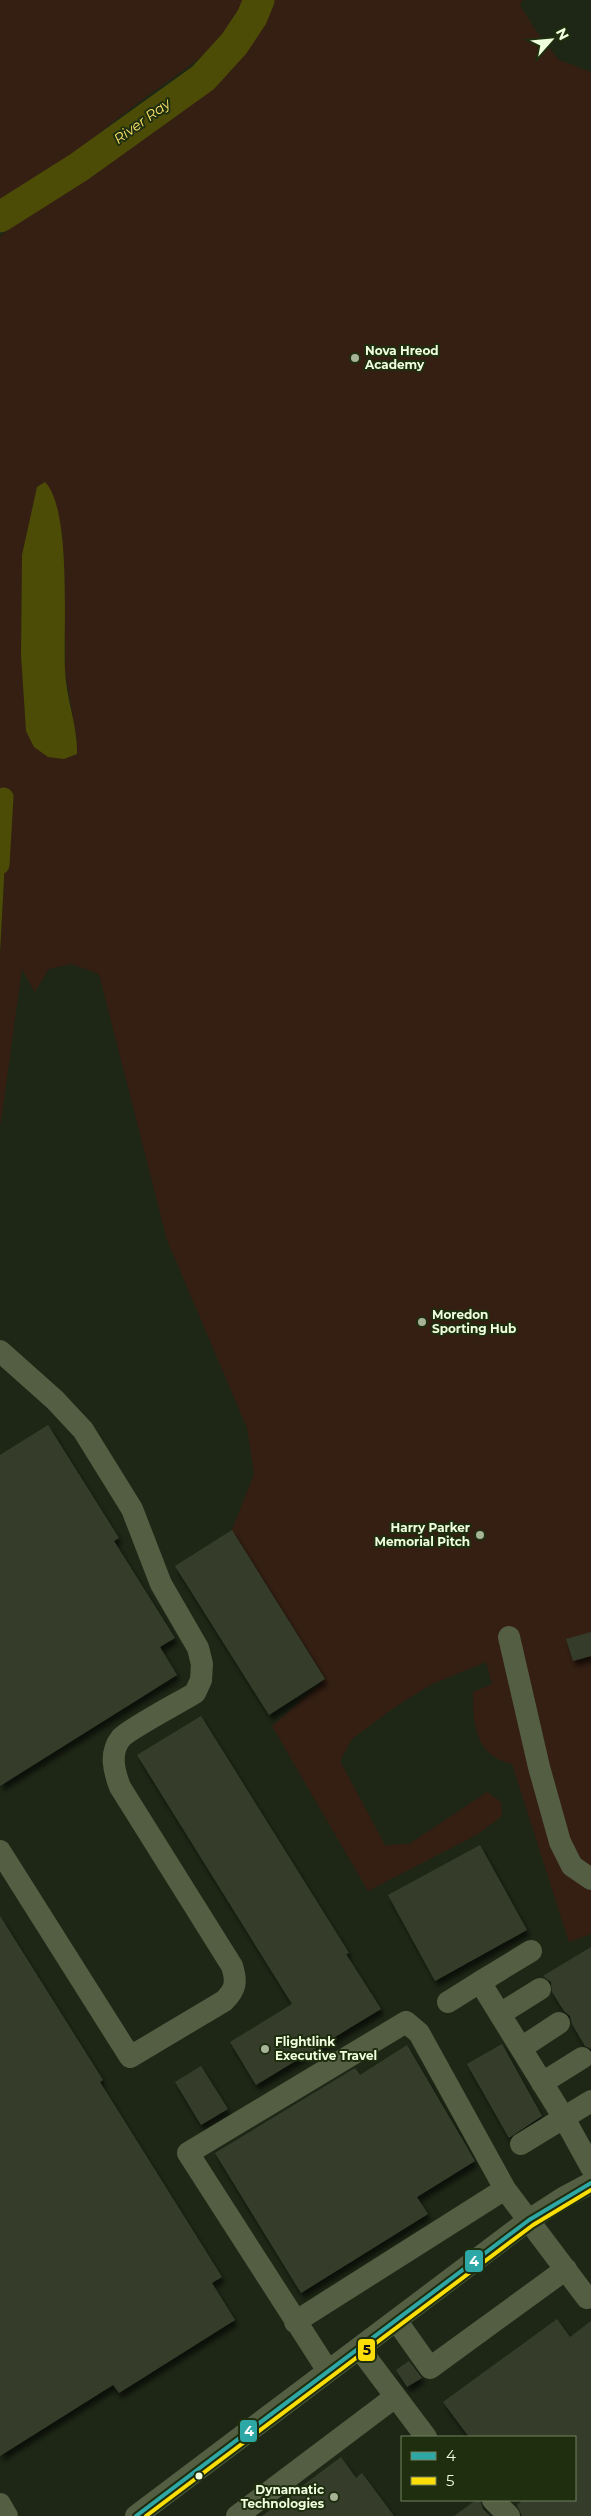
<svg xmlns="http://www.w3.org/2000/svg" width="591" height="2516" font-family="Montserrat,sans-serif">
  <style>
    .green { fill: #351f13; fill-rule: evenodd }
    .water { fill: #4c4c07 }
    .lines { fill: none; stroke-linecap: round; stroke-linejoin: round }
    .canal { stroke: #4c4c07; stroke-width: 19 }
    .river { stroke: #4c4c07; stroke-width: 31 }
    .building { fill: #343e2b; filter: url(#shadow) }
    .minor { stroke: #535e43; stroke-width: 22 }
    .bus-1-casing { stroke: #1e2e0f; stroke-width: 8 }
    .bus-2-casing { stroke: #1e2e0f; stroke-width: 8 }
    .bus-1 { stroke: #2da8a6; stroke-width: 4 }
    .bus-2 { stroke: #fbdd07; stroke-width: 4 }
    .poi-dot { fill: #a6b397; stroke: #1e2e0f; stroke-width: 2 }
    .bus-dot { fill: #efffdd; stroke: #1e2e0f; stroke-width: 2 }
    .labels { text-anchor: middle; stroke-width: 4; stroke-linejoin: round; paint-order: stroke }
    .poi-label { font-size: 12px; font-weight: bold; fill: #efffdd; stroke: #1e2e0f; text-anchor: start }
    .water-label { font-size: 14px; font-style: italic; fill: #ffe46b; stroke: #1e2e0f }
    .line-badge { stroke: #1e2e0f; stroke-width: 2 }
    .badge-label { font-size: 14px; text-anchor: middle; font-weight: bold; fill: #fff }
    .pale-badge-label { font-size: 14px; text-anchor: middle; font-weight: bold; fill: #111 }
  </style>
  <defs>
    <filter id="shadow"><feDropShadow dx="3" dy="5.5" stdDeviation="2.5" flood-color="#0009"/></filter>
  </defs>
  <rect width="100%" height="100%" fill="#1e2716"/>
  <path class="green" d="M 0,0 L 245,0 C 224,51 175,74 134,106 C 88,140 45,179 0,214 Z
    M 271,0 L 523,0 L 520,5 L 535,29 L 559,60 L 591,72 L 591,1934 L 569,1942 L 512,1764 C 475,1755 473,1725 473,1692 L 492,1684 L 486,1662 L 432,1684 L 395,1707 L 352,1739 L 340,1761 L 385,1845 L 409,1844 L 487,1792 L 501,1802 L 502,1816 L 478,1834 L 368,1891 L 272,1726 L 325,1679 L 232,1530 L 254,1474 L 247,1428 L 167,1240 L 99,974 L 71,964 L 49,969 L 35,992 L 22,969 L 0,1128 L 0,953 L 8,805 L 0,797 L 0,237 L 21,217 L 163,119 L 243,47 ZM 62,531 L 65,598 L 65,671 L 77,740 L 26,731 L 21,655 L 22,555 Z"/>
  <path class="water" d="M 45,482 C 72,509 63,630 65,670 C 66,699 78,726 77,754 L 64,759 L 48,757 L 34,747 L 26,731 L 21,655 L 22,555 L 37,487 Z
    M 0,797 L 8,805 L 0,953 Z"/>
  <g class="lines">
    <path class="canal" d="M 0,865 L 4,797"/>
    <path class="river" d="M 0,217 L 79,167 L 203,78 L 234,44 L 252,17 L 259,0"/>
  </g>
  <path class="building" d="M 48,1425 L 119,1538 L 114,1541 L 175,1638 L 160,1647 L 177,1675 L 0,1786 L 0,1455 Z
    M 232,1530 L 325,1679 L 269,1715 L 175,1566 Z
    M 591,1632 L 591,1656 L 573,1661 L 566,1639 Z
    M 201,1716 L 349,1953 L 346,1954 L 381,2009 L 256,2085 L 230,2042 L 292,2004 L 137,1755 Z
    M 480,1845 L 527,1930 L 435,1981 L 388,1895 Z
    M 0,1916 L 103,2080 L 100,2082 L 222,2277 L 212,2283 L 235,2320 L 119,2393 L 113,2385 L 0,2456 Z
    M 591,1947 L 591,2049 L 585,2046 L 572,2024 L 570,2016 L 564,2011 L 552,1992 L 551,1982 L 543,1976 Z
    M 502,2044 L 542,2116 L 509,2138 L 467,2064 Z
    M 407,2045 L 475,2161 L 417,2197 L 428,2214 L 301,2293 L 215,2153 L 355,2068 L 360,2075 Z
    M 201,2066 L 228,2109 L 201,2125 L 175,2082 Z
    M 557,2319 L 570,2337 L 591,2321 L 591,2516 L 522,2516 L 517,2505 L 523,2500 L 575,2500 L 575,2437 L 469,2437 L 443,2402 Z
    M 409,2361 L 422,2378 L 407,2387 L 396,2370 Z
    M 341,2457 L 356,2478 L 362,2473 L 394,2516 L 262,2516 Z
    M 476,2500 L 480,2500 L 483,2509 L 490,2516 L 454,2516 Z"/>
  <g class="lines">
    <path class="minor" d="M 0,1351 L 55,1400 L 83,1430 L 132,1509 L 161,1584 L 198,1648 L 202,1664 L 201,1680 L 195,1693 C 182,1701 129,1729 121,1738 C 109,1753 114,1771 120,1787 L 232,1966 C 237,1982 236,1989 224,2001 L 130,2057 L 0,1851
      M 509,1637 L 539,1767 L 560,1842 L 572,1866 L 591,1879
      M 531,1951 L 480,1982 L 564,2118 L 591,2167
      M 448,2002 L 480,1982
      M 500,2014 L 540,1989
      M 521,2048 L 559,2023
      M 542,2083 L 582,2058
      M 521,2144 L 591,2101
      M 396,2320 L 430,2368 L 566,2269
      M 295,2322 L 505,2189
      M 359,2348 L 426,2437
      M 328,2371 L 188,2153 L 406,2022 L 419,2033 L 505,2189 L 587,2298
      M 493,2500 L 509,2516
      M 0,2504 L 7,2516
      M 136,2516 L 529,2220 L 563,2198 L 591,2183
      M 237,2516 L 395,2397"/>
    <g class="bus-1-casing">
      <path id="bus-1" d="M 136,2516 L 529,2220 L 591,2183"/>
    </g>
    <g class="bus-2-casing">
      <path id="bus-2" d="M 146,2516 L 533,2225 L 591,2190"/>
    </g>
    <use href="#bus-1" class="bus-1"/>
    <use href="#bus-2" class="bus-2"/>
  </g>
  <g class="poi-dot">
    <circle cx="355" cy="358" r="5"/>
    <circle cx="422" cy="1322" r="5"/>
    <circle cx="480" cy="1535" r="5"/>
    <circle cx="265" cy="2049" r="5"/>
    <circle cx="334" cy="2497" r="5"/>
  </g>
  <circle class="bus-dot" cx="199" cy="2476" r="4.5"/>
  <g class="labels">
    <g class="poi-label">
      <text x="365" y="355">Nova Hreod<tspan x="365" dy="14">Academy</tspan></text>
      <text x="432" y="1319">Moredon<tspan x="432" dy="14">Sporting Hub</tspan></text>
      <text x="470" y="1532" text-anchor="end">Harry Parker<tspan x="470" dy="14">Memorial Pitch</tspan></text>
      <text x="275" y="2046">Flightlink<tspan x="275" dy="14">Executive Travel</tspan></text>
      <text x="324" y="2494" text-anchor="end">Dynamatic<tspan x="324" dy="14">Technologies</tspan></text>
    </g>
    <g class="water-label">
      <text transform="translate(142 121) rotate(-36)" y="5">River Ray</text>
    </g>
  </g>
  <g class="line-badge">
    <rect x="464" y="2249" width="20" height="24" rx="5" fill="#2da8a6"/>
    <rect x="357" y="2338" width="19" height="24" rx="5" fill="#fbdd07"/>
    <rect x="239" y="2419" width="19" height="24" rx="5" fill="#2da8a6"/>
  </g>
  <g class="badge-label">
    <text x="474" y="2266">4</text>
    <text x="249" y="2436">4</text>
  </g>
  <g class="pale-badge-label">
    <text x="367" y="2355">5</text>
  </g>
  <rect x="401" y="2436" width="175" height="65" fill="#1e2e0f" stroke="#728261"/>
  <rect x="411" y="2452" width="25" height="8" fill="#2da8a6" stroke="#728261"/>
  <text x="446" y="2461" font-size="15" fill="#efffdd">4</text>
  <rect x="411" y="2477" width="25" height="8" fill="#fbdd07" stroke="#728261"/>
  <text x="446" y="2486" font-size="15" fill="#efffdd">5</text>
  <g transform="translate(551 40) rotate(63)" stroke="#1e2e0f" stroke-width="4" paint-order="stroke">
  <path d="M0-4L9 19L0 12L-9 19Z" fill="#efffdd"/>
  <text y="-8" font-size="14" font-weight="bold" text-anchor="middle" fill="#efffdd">N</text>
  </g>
</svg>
